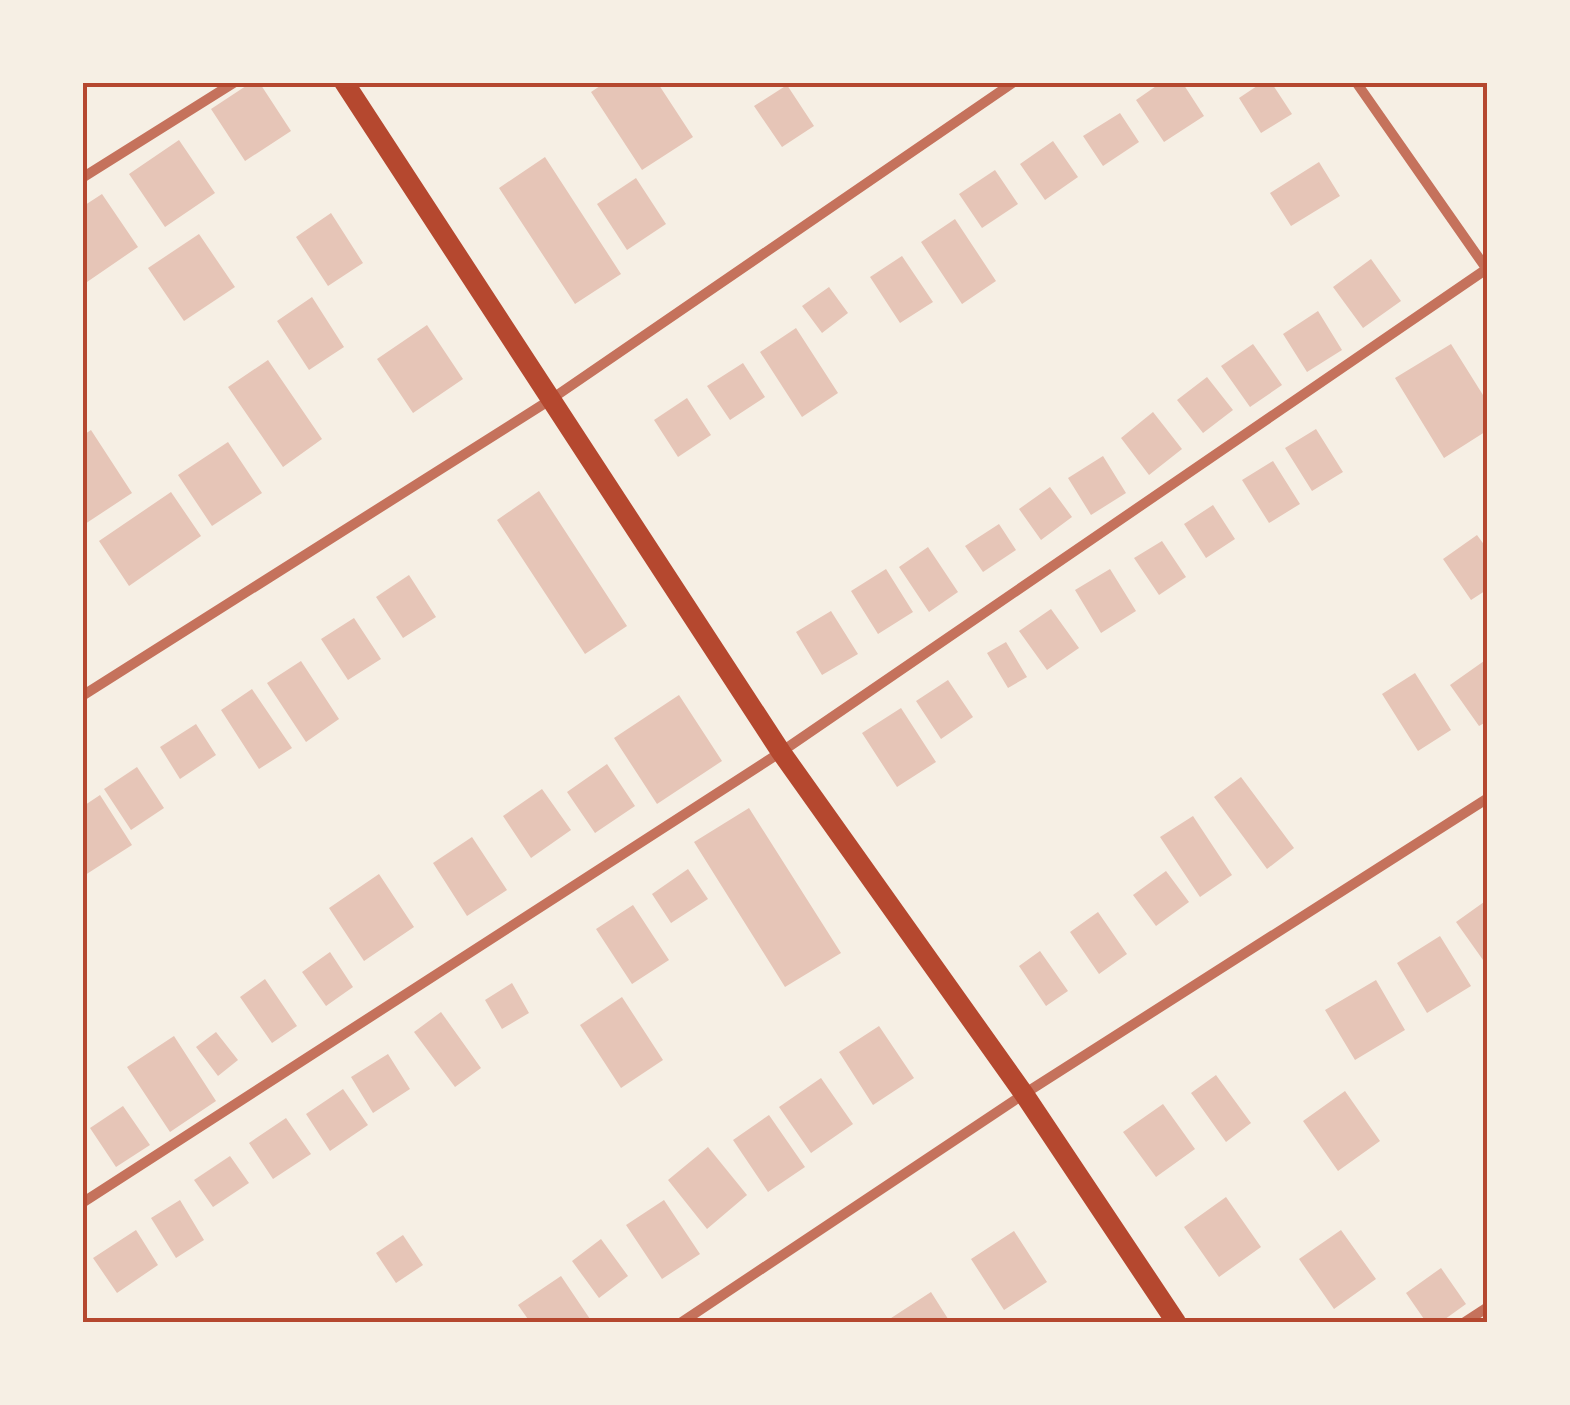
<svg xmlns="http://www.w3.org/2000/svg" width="1570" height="1405" font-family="Inter,sans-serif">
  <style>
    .building { fill: #e6c5b7 }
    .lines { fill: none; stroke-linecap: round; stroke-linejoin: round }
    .minor { stroke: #c5725c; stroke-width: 10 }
    .secondary { stroke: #b5482f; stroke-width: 20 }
    .neatline { fill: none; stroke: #b5482f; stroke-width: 4 }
  </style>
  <rect width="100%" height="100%" fill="#f6efe4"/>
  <path class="building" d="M 252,82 L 259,82 L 291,131 L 245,161 L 211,109 Z
    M 606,82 L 657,82 L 693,137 L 642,170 L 591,92 Z
    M 1162,82 L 1182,82 L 1204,116 L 1164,142 L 1136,100 Z
    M 1263,82 L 1271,82 L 1292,114 L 1261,133 L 1239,98 Z
    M 787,85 L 814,126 L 782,147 L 754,106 Z
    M 1120,113 L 1139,142 L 1103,166 L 1083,136 Z
    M 179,140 L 215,193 L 165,227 L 129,174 Z
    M 1053,141 L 1078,177 L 1045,200 L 1020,164 Z
    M 545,157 L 621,274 L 575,304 L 499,188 Z
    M 1319,162 L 1340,196 L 1291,226 L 1270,193 Z
    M 995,170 L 1018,204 L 982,228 L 959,194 Z
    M 636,178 L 666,224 L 627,250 L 597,204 Z
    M 102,194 L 138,247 L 87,282 L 82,275 L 82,207 Z
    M 331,213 L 363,263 L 328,286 L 296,237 Z
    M 955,219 L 996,281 L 962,304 L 921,242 Z
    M 199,234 L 235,287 L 184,321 L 148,268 Z
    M 902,256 L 933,302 L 900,323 L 870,277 Z
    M 1371,259 L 1401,301 L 1363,328 L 1333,287 Z
    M 829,287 L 848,313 L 822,333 L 802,306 Z
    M 312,297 L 344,347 L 309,370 L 277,321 Z
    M 1318,311 L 1342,350 L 1307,372 L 1283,334 Z
    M 427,325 L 463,379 L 413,413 L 377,359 Z
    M 796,328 L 838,393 L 802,417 L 760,352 Z
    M 1253,344 L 1282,385 L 1250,407 L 1221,366 Z
    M 1451,344 L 1488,403 L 1488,430 L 1444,458 L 1395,378 Z
    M 268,360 L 322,439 L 283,467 L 228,387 Z
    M 743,363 L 765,397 L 730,420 L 707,386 Z
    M 1207,377 L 1233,410 L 1203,433 L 1177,400 Z
    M 687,398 L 711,435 L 678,457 L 654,420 Z
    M 1153,412 L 1182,449 L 1149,475 L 1121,438 Z
    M 1316,429 L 1343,472 L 1312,491 L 1285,448 Z
    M 91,430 L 132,493 L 85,524 L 82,436 Z
    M 228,442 L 262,493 L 212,526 L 178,475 Z
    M 1103,456 L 1126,493 L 1091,515 L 1068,478 Z
    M 1273,461 L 1300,504 L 1269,523 L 1242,480 Z
    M 1050,487 L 1072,517 L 1041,540 L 1019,509 Z
    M 539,491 L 627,626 L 585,654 L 497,520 Z
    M 171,492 L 201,536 L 129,586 L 99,541 Z
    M 1213,505 L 1235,539 L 1206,558 L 1184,524 Z
    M 999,524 L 1016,550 L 983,572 L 965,546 Z
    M 1477,535 L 1488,550 L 1488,589 L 1471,600 L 1443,559 Z
    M 1162,541 L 1186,577 L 1159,595 L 1134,558 Z
    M 928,547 L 958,592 L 929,612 L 899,567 Z
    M 886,569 L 913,612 L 878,634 L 851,591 Z
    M 1110,569 L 1136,611 L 1101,633 L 1075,590 Z
    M 409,575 L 436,617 L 403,638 L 376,597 Z
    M 1051,609 L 1079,648 L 1047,670 L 1019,631 Z
    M 831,611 L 858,654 L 822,675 L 796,632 Z
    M 354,618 L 381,659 L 348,680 L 321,639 Z
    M 1006,642 L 1027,677 L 1008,688 L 987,653 Z
    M 301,661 L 339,719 L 306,742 L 267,683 Z
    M 1484,661 L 1488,665 L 1488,721 L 1479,726 L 1450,685 Z
    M 1415,673 L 1451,730 L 1418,751 L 1382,694 Z
    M 948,680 L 973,717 L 941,739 L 916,701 Z
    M 252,689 L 292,748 L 259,769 L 221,710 Z
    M 679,695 L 722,761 L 657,804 L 614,738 Z
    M 901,708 L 936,762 L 897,787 L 862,733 Z
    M 196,724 L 216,755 L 180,779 L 160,747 Z
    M 607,764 L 635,806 L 595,833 L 567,792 Z
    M 137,767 L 164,808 L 131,830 L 104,789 Z
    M 1241,777 L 1294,848 L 1267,869 L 1214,797 Z
    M 542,789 L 571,830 L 531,858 L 503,816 Z
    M 100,795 L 132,845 L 82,877 L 82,807 Z
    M 749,808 L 841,953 L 785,987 L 694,842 Z
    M 1193,816 L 1232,875 L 1200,897 L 1160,837 Z
    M 472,837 L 507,890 L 467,916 L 433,863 Z
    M 688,869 L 708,899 L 671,923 L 652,894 Z
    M 1166,871 L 1189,902 L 1156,926 L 1133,895 Z
    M 379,874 L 414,927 L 364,961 L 329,908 Z
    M 1484,902 L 1488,907 L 1488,967 L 1456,922 Z
    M 633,905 L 669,960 L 632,984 L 596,929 Z
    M 1098,912 L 1127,954 L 1099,974 L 1070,932 Z
    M 1440,936 L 1471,986 L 1427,1013 L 1397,963 Z
    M 1040,951 L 1068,991 L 1046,1006 L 1019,966 Z
    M 330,952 L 353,987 L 326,1006 L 302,972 Z
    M 265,979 L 297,1026 L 272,1043 L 240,997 Z
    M 1376,980 L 1405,1030 L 1355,1060 L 1325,1010 Z
    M 512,983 L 529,1013 L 502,1029 L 485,1000 Z
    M 622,997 L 663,1060 L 621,1088 L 580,1025 Z
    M 441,1012 L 481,1068 L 455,1087 L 414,1032 Z
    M 879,1026 L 914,1078 L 873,1105 L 839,1052 Z
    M 216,1032 L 238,1060 L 218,1076 L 196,1047 Z
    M 174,1036 L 216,1101 L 170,1132 L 127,1067 Z
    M 388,1054 L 410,1089 L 373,1113 L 351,1077 Z
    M 1216,1075 L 1251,1123 L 1226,1142 L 1191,1093 Z
    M 821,1078 L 853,1124 L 811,1153 L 779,1107 Z
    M 343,1089 L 368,1125 L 330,1151 L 306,1114 Z
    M 1345,1091 L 1380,1141 L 1338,1171 L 1303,1121 Z
    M 1163,1104 L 1195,1149 L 1156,1177 L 1123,1132 Z
    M 123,1106 L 150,1145 L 116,1167 L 90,1128 Z
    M 769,1115 L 805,1167 L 768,1192 L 733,1140 Z
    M 286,1118 L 311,1154 L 273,1179 L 249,1143 Z
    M 708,1147 L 747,1195 L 707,1229 L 668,1180 Z
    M 230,1156 L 249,1183 L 213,1207 L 194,1180 Z
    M 1226,1197 L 1261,1247 L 1219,1277 L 1184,1227 Z
    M 180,1200 L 204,1240 L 176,1258 L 151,1218 Z
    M 664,1200 L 700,1254 L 662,1279 L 626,1225 Z
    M 136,1230 L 158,1265 L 117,1293 L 93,1258 Z
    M 1341,1230 L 1376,1279 L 1334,1309 L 1299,1259 Z
    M 1014,1231 L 1047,1282 L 1004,1310 L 971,1259 Z
    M 403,1235 L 423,1265 L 396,1283 L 376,1253 Z
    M 601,1239 L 628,1276 L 599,1298 L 572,1261 Z
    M 1441,1268 L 1466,1304 L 1441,1322 L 1426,1322 L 1406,1293 Z
    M 561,1276 L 592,1322 L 530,1322 L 518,1305 Z
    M 931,1292 L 950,1322 L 885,1322 Z"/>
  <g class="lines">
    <path class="minor" d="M 1356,82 L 1488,271
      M 82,178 L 235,82
      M 82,696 L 550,400 L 1014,82
      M 82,1203 L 781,752 L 1488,268
      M 682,1322 L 1024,1094 L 1488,798
      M 1465,1322 L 1488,1307"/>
    <path class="secondary" d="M 344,82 L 781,752 L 1024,1094 L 1176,1322"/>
  </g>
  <rect width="1570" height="1405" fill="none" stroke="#f6efe4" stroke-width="170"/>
  <rect x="85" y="85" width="1400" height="1235" class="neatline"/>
</svg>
